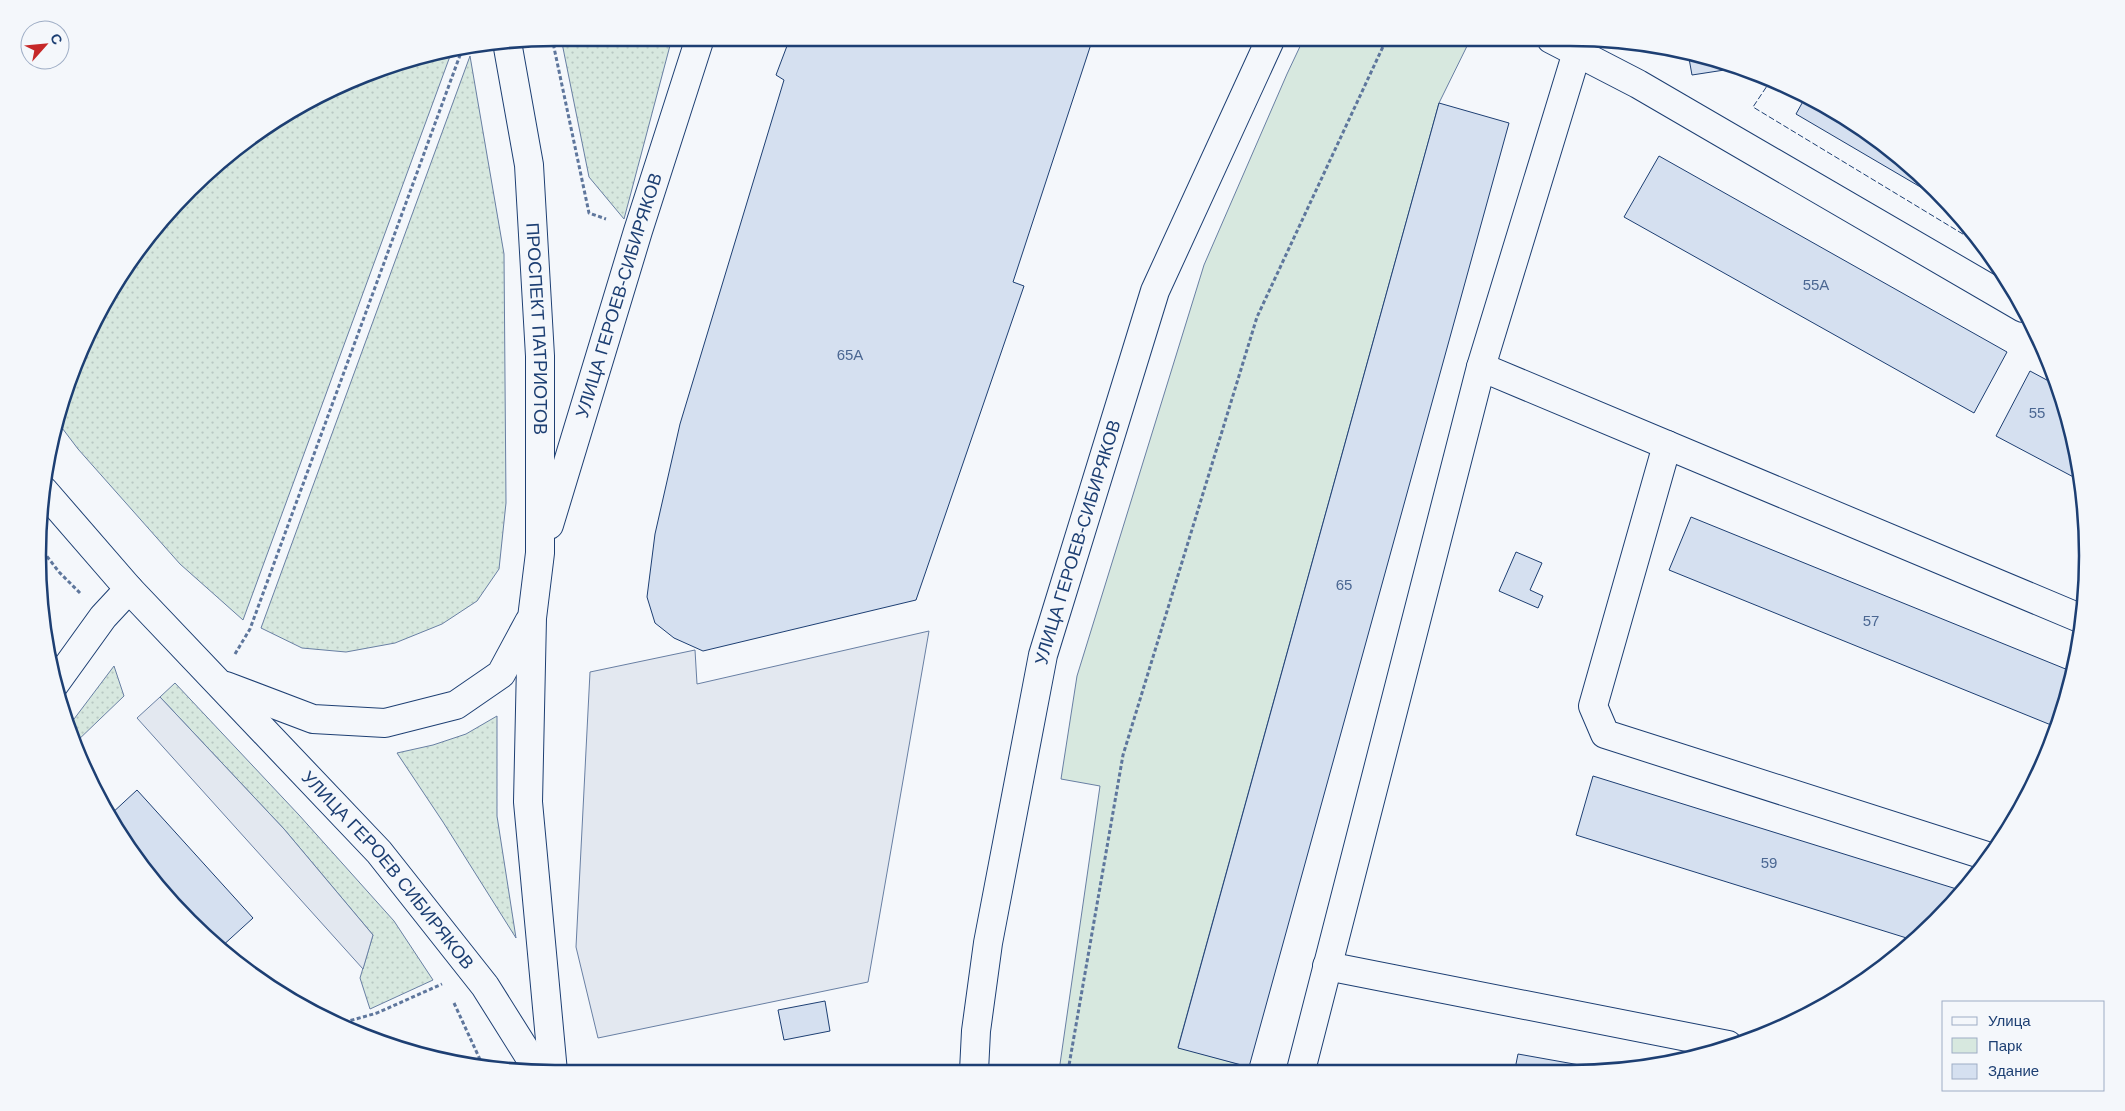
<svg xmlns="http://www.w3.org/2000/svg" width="2125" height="1111" font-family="Arial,sans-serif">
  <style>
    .grass { fill: url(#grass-dots); stroke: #687fa3 }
    .green { fill: #d7e8df; stroke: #687fa3 }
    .parking { fill: #e3e8f0; stroke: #687fa3 }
    .building { fill: #d5e0f0; stroke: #1d3f73 }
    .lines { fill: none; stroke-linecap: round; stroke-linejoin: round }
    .minor-casing { stroke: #1d3f73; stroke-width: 30 }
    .highway-casing { stroke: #1d3f73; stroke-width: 30 }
    .path { stroke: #5e769c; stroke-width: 3; stroke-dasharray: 4 2.5; stroke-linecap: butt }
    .minor { stroke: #f4f7fb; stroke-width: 28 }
    .highway { stroke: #f4f7fb; stroke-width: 28 }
    .fence { stroke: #1d3f73; stroke-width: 1; stroke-dasharray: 6 2.5; stroke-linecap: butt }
    .labels { text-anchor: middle; stroke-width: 4; stroke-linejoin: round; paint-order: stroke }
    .number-label { font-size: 15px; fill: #4b6792 }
    .street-label { font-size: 18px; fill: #1d3f73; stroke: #f4f7fb }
    .rim { fill: none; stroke: #1d3f73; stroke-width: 2.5 }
  </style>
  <defs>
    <pattern id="grass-dots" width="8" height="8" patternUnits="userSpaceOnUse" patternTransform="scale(1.25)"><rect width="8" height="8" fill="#d7e8df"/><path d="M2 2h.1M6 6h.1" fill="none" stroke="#b8c8c3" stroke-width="1.8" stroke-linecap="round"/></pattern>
  </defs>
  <rect width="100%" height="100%" fill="#f4f7fb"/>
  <path class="grass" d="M 561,38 L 672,38 L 624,219 L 589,177 Z
    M 453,48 L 243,620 L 180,564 L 78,449 L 56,420 L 77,357 L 125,268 L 166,214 L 240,145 L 297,107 L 389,65 Z
    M 470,56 L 504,254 L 506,503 L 499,569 L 477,601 L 442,624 L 395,643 L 346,652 L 302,648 L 261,628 Z
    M 114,666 L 124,696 L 74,744 L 68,727 Z
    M 175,683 L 299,815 L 394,921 L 433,980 L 370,1009 L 360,978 L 373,935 L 284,829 L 160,697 Z
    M 497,716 L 497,816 L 516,938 L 443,822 L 397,753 L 433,745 L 466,734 Z"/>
  <path class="green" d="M 1304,38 L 1471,38 L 1439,103 L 1178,1047 L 1249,1067 L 1248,1070 L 1059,1071 L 1100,786 L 1061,779 L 1077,676 L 1204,265 L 1287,74 Z"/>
  <path class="parking" d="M 929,631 L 868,982 L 598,1038 L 576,947 L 590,672 L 695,650 L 697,684 Z
    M 160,697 L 284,829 L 373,935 L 363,969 L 137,718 Z"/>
  <path class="building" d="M 790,38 L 1093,38 L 1013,282 L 1024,286 L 916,600 L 703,651 L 674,638 L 655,623 L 647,597 L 655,534 L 680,424 L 784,80 L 776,75 Z
    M 1688,53 L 1704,55 L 1731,65 L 1731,69 L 1692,75 Z
    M 1806,96 L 1885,145 L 1946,202 L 1796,114 Z
    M 1439,103 L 1509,123 L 1249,1067 L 1178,1048 Z
    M 1659,156 L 2007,352 L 1974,413 L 1624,217 Z
    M 2030,371 L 2058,386 L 2081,481 L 1996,436 Z
    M 1691,517 L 2073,672 L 2070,690 L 2056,727 L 1669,570 Z
    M 1516,552 L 1542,563 L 1530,590 L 1543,596 L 1538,608 L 1499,591 Z
    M 1593,776 L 1963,891 L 1913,940 L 1576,835 Z
    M 137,790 L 253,918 L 220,948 L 189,922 L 125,843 L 110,815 Z
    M 825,1001 L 830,1031 L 784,1040 L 778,1010 Z
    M 1518,1054 L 1602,1069 L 1515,1069 Z
    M 816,1067 L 857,1068 L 857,1071 L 816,1072 Z
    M 748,1069 L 748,1072 L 680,1072 L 682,1072 Z
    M 762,1069 L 803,1070 L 803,1072 L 762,1072 Z"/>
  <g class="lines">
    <g class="minor-casing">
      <g id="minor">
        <path d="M 1551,39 L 1638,84 L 2023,308"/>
        <path d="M 1481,367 L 2082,619"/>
        <path d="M 1667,445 L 1593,706 L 1605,734 L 1987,856"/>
        <path d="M 54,685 L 103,617 L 129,589"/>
        <path d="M 1327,966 L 1728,1045"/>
        <path d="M 1301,1070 L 1481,367 L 1577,52 L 1586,39"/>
        <path id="s1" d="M 974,1071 L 976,1031 L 988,943 L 1043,655 L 1155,291 L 1271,38"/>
      </g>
    </g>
    <g class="highway-casing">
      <g id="highway">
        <path id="s2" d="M 507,42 L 529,165 L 540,356 L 540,553 L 532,618 L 528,802 L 553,1072"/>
        <path id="s3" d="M 44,491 L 129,589 L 379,852 L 485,986 L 539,1072"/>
        <path id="s4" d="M 549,525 L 638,231 L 700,38"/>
        <path d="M 226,686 L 313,719 L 385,723 L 456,705 L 501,674 L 529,622"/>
      </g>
    </g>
    <path class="path" d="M 552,38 L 589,213 L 606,219
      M 39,546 L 59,572 L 81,594
      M 235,654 L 250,629 L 463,47
      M 454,1003 L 483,1066
      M 338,1024 L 377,1013 L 442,984
      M 1068,1071 L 1123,755 L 1257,317 L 1387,38"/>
    <use href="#minor" class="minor"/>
    <use href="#highway" class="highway"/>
    <path class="fence" d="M 1771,80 L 1753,107 L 1981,245"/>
  </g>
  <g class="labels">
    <g class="number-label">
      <text x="1816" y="290">55А</text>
      <text x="850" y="360">65А</text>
      <text x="2037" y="418">55</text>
      <text x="1344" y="590">65</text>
      <text x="1871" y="626">57</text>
      <text x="1769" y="868">59</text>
    </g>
    <g class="street-label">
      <text dy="6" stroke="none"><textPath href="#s4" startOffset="240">УЛИЦА ГЕРОЕВ-СИБИРЯКОВ</textPath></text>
      <text dy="6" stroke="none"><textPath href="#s2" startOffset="289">ПРОСПЕКТ ПАТРИОТОВ</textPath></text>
      <text dy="6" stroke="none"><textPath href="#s1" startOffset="540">УЛИЦА ГЕРОЕВ-СИБИРЯКОВ</textPath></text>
      <text dy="6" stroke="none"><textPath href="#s3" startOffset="512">УЛИЦА ГЕРОЕВ СИБИРЯКОВ</textPath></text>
    </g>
  </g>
  <path d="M0 0H2125V1111H0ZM555 46H1570A509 509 0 0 1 2079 555V556A509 509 0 0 1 1570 1065H555A509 509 0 0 1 46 556V555A509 509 0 0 1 555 46Z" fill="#f4f7fb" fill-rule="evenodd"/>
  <path class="rim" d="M555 46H1570A509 509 0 0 1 2079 555V556A509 509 0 0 1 1570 1065H555A509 509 0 0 1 46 556V555A509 509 0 0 1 555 46Z"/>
  <rect x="1942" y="1001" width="162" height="90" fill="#f4f7fb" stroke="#9eadc5"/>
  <rect x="1952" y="1017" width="25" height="8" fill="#f4f7fb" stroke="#9eadc5"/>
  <text x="1988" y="1026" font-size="15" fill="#1d3f73">Улица</text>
  <rect x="1952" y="1038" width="25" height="15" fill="#d7e8df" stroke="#9eadc5"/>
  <text x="1988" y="1051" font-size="15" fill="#1d3f73">Парк</text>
  <rect x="1952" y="1064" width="25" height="15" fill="#d5e0f0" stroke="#9eadc5"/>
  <text x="1988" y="1076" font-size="15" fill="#1d3f73">Здание</text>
  <g transform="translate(45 45) rotate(63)"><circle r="24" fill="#f4f7fb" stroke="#9eadc5"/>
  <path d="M0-4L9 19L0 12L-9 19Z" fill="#c62828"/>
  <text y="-8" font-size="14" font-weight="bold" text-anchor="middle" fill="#1d3f73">С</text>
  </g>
</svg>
